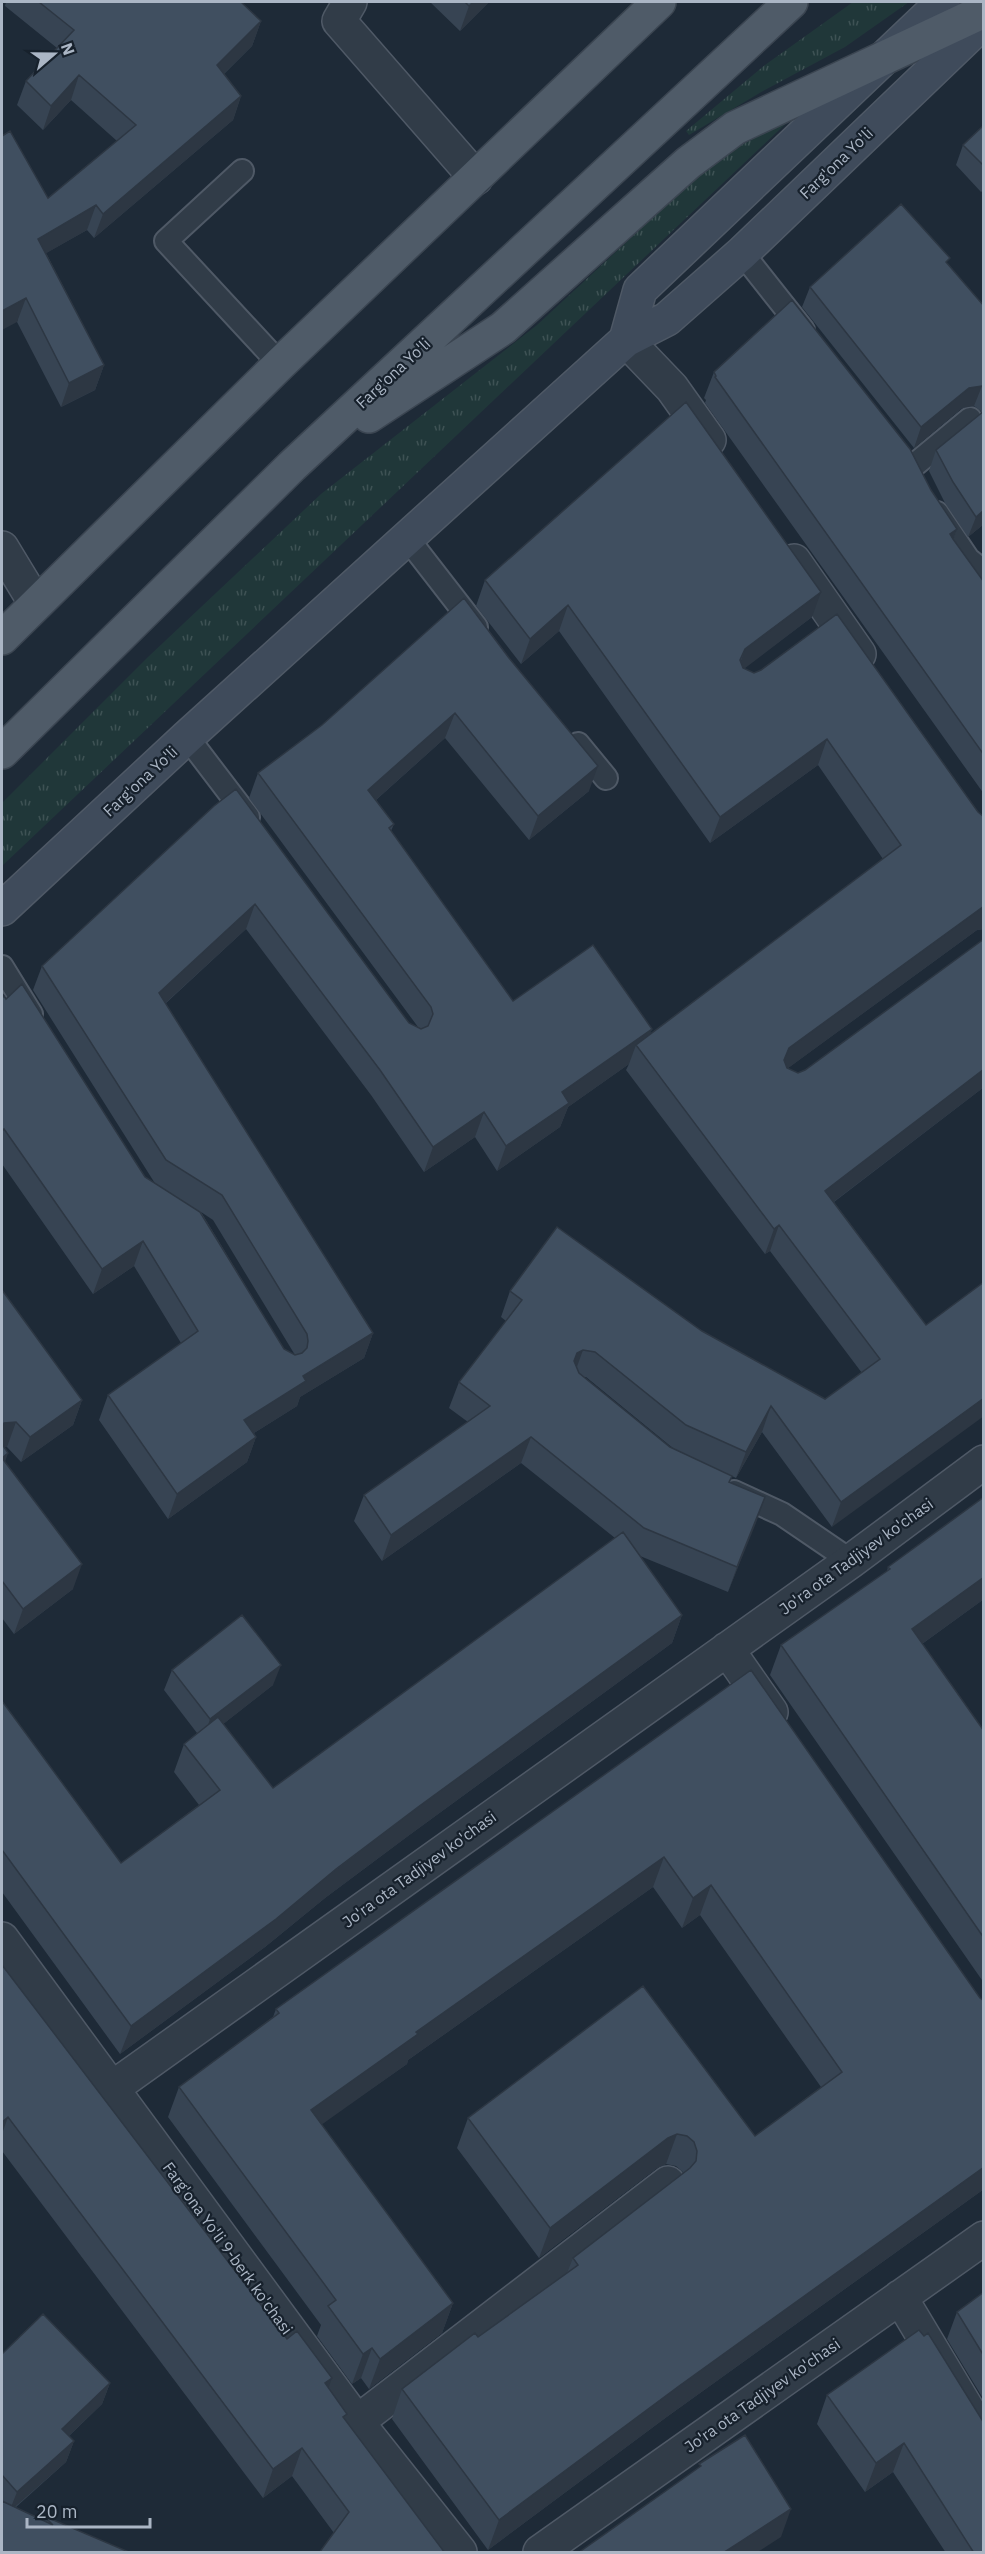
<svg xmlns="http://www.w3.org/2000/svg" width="985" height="2554" font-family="'IBM Plex Sans',sans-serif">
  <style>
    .grass { fill: url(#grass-tufts) }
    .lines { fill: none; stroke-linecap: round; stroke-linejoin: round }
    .lane-casing { stroke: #4f5966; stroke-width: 26 }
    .street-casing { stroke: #4f5966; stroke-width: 36 }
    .secondary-casing { stroke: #4f5966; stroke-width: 36 }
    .primary-casing { stroke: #3b4551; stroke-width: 36 }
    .lane { stroke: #313c48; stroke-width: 22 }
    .street { stroke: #313c48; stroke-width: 33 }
    .secondary { stroke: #3f4b5b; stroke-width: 33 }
    .primary { stroke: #4f5b68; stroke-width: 33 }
    .wall { fill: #374453; fill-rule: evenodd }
    .shaded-wall { fill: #2d3743 }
    .building { fill: #404f60; stroke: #2d3743; stroke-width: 1.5 }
    .labels { text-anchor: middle; stroke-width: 4.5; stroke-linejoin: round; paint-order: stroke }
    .street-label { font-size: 16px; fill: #abb6c5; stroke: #17212c }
  </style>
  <defs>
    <pattern id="grass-tufts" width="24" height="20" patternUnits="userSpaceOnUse" patternTransform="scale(1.5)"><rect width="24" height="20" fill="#203739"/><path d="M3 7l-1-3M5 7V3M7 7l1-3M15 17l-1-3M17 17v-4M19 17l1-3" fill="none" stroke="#3e5254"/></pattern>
  </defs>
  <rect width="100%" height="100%" fill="#1e2a37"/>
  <path class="grass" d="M 853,2 L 909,2 L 845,47 L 763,91 L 689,135 L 686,131 L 765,65 Z
    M 797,113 L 2,866 L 2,803 L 148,657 L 321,494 L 537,325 L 715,160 Z"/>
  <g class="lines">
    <g class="lane-casing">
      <path id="lane" d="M 242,171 L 166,241 L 280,364
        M 742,253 L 803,330
        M 912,467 L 970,419
        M 937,513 L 968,559 L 984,572
        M 407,538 L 476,627
        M 187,737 L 248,817
        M 578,744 L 606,778
        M 2,967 L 31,1014
        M 734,1492 L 782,1514 L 851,1561"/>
    </g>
    <g class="street-casing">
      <path id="street" d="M 350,2 L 339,21 L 476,178
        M 626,340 L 672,388 L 709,440
        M 2,548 L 36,604
        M 794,561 L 859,654
        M 727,1649 L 771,1712
        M 2,1939 L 357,2422 L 460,2552
        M 111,2089 L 851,1561 L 984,1462
        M 900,2297 L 984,2437
        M 357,2422 L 668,2183
        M 540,2552 L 984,2238"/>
    </g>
    <g class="secondary-casing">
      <path id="secondary" d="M 626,340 L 640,290 L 943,2
        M 2,909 L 187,737 L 626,340 L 667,319 L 742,253 L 984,21"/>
    </g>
    <g class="primary-casing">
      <path id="primary" d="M 369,416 L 503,328 L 688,163 L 735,128 L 984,11
        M 2,638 L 280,364 L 659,2
        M 2,752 L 292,466 L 791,2"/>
    </g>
    <use href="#lane" class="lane"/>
    <use href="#street" class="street"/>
    <use href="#secondary" class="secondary"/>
    <use href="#primary" class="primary"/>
  </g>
  <path class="wall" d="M 6,2 L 241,2 L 261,21 L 252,46 L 224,74 L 241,96 L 233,120 L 94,238 L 87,230 L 46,253 L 104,365 L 95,390 L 61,407 L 17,322 L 48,198 L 117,141 L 71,100 L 43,130 L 17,105 L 26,81 L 57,48 L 5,6 Z
    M 430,2 L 489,2 L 460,31 Z
    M 984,125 L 984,190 L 981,192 L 956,165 L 963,145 Z
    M 948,264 L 984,306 L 984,524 L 968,537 L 945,503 L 929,471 L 936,450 L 981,413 L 981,411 L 974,406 L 962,408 L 914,448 L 802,307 L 810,287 Z
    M 714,372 L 931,490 L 957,529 L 953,540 L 984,582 L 984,794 L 705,403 L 706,400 L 704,398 Z
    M 485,580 L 812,617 L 744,668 L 978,812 L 984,817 L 984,929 L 977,930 L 788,1068 L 798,1073 L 805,1070 L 984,939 L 984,1087 L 834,1202 L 926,1325 L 832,1527 L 762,1432 L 736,1478 L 732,1476 L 730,1482 L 765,1497 L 728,1592 L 640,1556 L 682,1615 L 672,1643 L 408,1836 L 325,1898 L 265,1947 L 120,2054 L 2,1892 L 2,1701 L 121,1863 L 199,1805 L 174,1772 L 184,1744 L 197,1733 L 164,1690 L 172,1670 L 273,1685 L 223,1724 L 273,1788 L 615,1538 L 521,1463 L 382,1561 L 354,1521 L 364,1495 L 468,1422 L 449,1408 L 459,1382 L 506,1321 L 501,1317 L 510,1291 L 702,1331 L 825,1399 L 862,1373 L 770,1251 L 765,1254 L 626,1070 L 629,1064 L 568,1107 L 560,1127 L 497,1171 L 475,1137 L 424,1172 L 371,1095 L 246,929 L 165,1004 L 373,1333 L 364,1358 L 300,1397 L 297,1406 L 254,1433 L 256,1437 L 247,1462 L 168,1519 L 99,1420 L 108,1395 L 181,1343 L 134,1266 L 93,1294 L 2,1164 L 2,998 L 145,1177 L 156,1185 L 33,990 L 42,966 L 214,806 L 409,1023 L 418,1027 L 249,798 L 258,773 L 322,725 L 464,598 L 589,791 L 529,840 L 445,738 L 376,800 L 394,824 L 391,831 L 513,1001 L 652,1029 L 650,1034 L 883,859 L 818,765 L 710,843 L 559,631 L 521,664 L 476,606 ZM 201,1212 L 213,1220 L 295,1355 L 284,1349 ZM 584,1377 L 586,1377 L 674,1449 L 670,1447 Z
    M 2,1290 L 82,1400 L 73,1425 L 21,1462 L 7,1447 L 4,1447 L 5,1462 L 73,1589 L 14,1634 L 2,1618 Z
    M 984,1497 L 984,1599 L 922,1644 L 984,1731 L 984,1983 L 770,1675 L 781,1645 L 887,1571 L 888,1567 Z
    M 751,1670 L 980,1998 L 984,2001 L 984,2189 L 668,2416 L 488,2550 L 392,2419 L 402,2389 L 478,2337 L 567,2273 L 573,2258 L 684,2173 L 676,2166 L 666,2164 L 657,2168 L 539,2258 L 457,2148 L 468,2118 L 755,2136 L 821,2087 L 700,1915 L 682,1928 L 653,1887 L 408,2060 L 407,2064 L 321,2124 L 453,2303 L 442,2333 L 369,2389 L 361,2378 L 352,2384 L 317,2336 L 321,2325 L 168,2117 L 179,2087 L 273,2017 L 276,2009 Z
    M 2,1965 L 287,2339 L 328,2388 L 345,2420 L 445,2553 L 334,2533 L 292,2476 L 263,2498 L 2,2151 Z
    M 984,2292 L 984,2400 L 947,2339 L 957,2312 Z
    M 2,2354 L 110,2383 L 102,2404 L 69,2436 L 74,2441 L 66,2462 L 15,2508 L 42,2521 L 44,2516 L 131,2553 L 2,2553 Z
    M 827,2395 L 984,2423 L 984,2553 L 946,2553 L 893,2472 L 865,2492 L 817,2424 Z"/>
  <path class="shaded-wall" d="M 473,2 L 489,2 L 460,31 L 469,6 Z
    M 261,21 L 252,46 L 208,89 L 217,65 Z
    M 79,75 L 71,100 L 43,130 L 51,106 Z
    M 241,96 L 233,120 L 94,238 L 103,214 Z
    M 96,205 L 87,230 L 29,263 L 38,239 Z
    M 26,298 L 17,322 L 2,330 L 2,311 Z
    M 104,365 L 95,390 L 61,407 L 69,383 Z
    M 982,386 L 974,406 L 962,408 L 914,448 L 921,427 L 969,388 Z
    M 984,510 L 984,524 L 968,537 L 976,517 Z
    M 957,529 L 948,554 L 950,534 Z
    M 821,592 L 812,617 L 736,675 L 745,649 Z
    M 568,605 L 559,631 L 521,664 L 530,639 Z
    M 455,713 L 445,738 L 359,815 L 368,790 Z
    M 827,739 L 818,765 L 710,843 L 720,817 Z
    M 598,766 L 589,791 L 529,840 L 538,816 Z
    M 255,904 L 246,929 L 149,1018 L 159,993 Z
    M 984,906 L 984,929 L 977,930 L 780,1074 L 784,1060 L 789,1048 Z
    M 652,1029 L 643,1054 L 636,1045 L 629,1064 L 568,1107 L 560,1127 L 497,1171 L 506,1146 L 562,1092 Z
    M 984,1069 L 984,1087 L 815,1216 L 825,1191 Z
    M 484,1112 L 475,1137 L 424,1172 L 433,1147 Z
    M 779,1225 L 770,1251 L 765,1254 L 774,1229 Z
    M 143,1241 L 134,1266 L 93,1294 L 102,1269 Z
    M 373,1333 L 364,1358 L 300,1397 L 297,1406 L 235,1445 L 244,1420 L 303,1376 Z
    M 583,1350 L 574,1375 L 565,1386 L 577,1353 Z
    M 984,1398 L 984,1416 L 832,1527 L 841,1502 Z
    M 82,1400 L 73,1425 L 21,1462 L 30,1437 Z
    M 771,1406 L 762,1432 L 736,1478 L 746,1452 Z
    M 16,1422 L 7,1447 L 2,1447 L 2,1426 L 4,1423 Z
    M 256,1437 L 247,1462 L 168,1519 L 177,1494 Z
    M 531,1437 L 521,1463 L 382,1561 L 391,1535 Z
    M 8,1453 L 2,1471 L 2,1458 Z
    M 765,1497 L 756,1523 L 728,1592 L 737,1567 Z
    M 82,1564 L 73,1589 L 14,1634 L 23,1609 Z
    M 984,1577 L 984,1599 L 901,1659 L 912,1629 Z
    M 682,1615 L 672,1643 L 408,1836 L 325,1898 L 265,1947 L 120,2054 L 131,2026 L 418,1807 Z
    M 281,1665 L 273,1685 L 203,1740 L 210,1719 Z
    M 664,1857 L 653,1887 L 408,2060 L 407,2064 L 300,2140 L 311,2110 L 416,2032 Z
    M 711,1885 L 700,1915 L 682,1928 L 693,1898 Z
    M 8,2117 L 2,2134 L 2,2122 Z
    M 677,2134 L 666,2164 L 657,2168 L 539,2258 L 550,2228 L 668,2138 Z
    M 984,2167 L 984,2189 L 668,2416 L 488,2550 L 499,2520 L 679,2386 Z
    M 453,2303 L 442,2333 L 369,2389 L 380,2359 Z
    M 372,2348 L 361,2378 L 352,2384 L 363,2354 Z
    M 332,2378 L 322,2406 L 325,2383 Z
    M 110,2383 L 102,2404 L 55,2449 L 62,2429 Z
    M 74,2441 L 66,2462 L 9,2512 L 17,2492 Z
    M 904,2443 L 893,2472 L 865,2492 L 876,2463 Z
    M 302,2448 L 292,2476 L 263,2498 L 273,2469 Z
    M 791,2509 L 781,2537 L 756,2553 L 722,2553 Z"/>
  <path class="building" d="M 39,2 L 241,2 L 261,21 L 217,65 L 241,96 L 103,214 L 96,205 L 38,239 L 104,365 L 69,383 L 26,298 L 2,311 L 2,136 L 10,131 L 48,198 L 136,125 L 79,75 L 51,106 L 26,81 L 74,30 Z
    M 465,2 L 473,2 L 469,6 Z
    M 984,125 L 984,166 L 963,145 Z
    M 901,204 L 950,258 L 946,262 L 984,306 L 984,387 L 982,386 L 969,388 L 921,427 L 810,287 Z
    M 792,300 L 910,449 L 931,490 L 957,529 L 950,534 L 953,539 L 984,582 L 984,755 L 715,377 L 716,376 L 714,372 Z
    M 686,402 L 821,592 L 745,649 L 740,660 L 743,668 L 754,673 L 761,670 L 837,614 L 978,812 L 984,817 L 984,906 L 789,1048 L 784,1060 L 787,1068 L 798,1073 L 805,1070 L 984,939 L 984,1069 L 825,1191 L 926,1325 L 984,1282 L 984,1398 L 841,1502 L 771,1406 L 746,1452 L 686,1425 L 595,1352 L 583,1350 L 577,1353 L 574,1361 L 579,1373 L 670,1447 L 732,1476 L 729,1482 L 765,1497 L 737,1567 L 644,1528 L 531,1437 L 391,1535 L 364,1495 L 490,1406 L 459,1382 L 522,1300 L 510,1291 L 557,1227 L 702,1331 L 825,1399 L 880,1359 L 779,1225 L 774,1229 L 636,1045 L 901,845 L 827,739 L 720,817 L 568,605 L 530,639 L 485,580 Z
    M 984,411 L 984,510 L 976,517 L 953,482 L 936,450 Z
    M 464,598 L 509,658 L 598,766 L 538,816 L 455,713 L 368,790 L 394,824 L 389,828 L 513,1001 L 593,945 L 652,1029 L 562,1092 L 569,1103 L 506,1146 L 484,1112 L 433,1147 L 380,1070 L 255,904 L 159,993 L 373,1333 L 303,1376 L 306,1381 L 244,1420 L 256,1437 L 177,1494 L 108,1395 L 198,1331 L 143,1241 L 102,1269 L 4,1129 L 2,1131 L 2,998 L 4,996 L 6,999 L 22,984 L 145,1177 L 200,1212 L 284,1349 L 295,1355 L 302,1353 L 307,1348 L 308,1341 L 307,1334 L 222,1195 L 166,1160 L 42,966 L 214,806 L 236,789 L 409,1023 L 421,1029 L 428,1026 L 433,1014 L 431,1007 L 258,773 L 322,725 Z
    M 2,1290 L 82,1400 L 30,1437 L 16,1422 L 4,1423 L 2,1426 Z
    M 2,1444 L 8,1453 L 2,1458 Z
    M 2,1458 L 82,1564 L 23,1609 L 2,1581 Z
    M 984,1497 L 984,1577 L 912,1629 L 984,1731 L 984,1938 L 781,1645 L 890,1569 L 888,1567 Z
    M 623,1532 L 682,1615 L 418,1807 L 336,1869 L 276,1919 L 131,2026 L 2,1850 L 2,1701 L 121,1863 L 220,1790 L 184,1744 L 218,1717 L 273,1788 Z
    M 242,1615 L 281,1665 L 210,1719 L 172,1670 Z
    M 751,1670 L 980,1998 L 984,2001 L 984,2167 L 679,2386 L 499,2520 L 402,2389 L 475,2333 L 478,2337 L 578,2265 L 573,2258 L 690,2168 L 696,2161 L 697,2151 L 694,2142 L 687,2136 L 677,2134 L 668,2138 L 550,2228 L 468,2118 L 643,1986 L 755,2136 L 842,2072 L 711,1885 L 693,1898 L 664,1857 L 416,2032 L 418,2034 L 311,2110 L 453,2303 L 380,2359 L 372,2348 L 363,2354 L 328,2306 L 336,2300 L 179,2087 L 279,2013 L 276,2009 Z
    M 2,1965 L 287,2339 L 297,2331 L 332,2378 L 325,2383 L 347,2414 L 343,2417 L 445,2553 L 319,2553 L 349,2512 L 302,2448 L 273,2469 L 8,2117 L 2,2122 Z
    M 984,2292 L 984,2356 L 957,2312 Z
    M 43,2314 L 110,2383 L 62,2429 L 74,2441 L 17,2492 L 2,2475 L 2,2354 Z
    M 919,2330 L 924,2336 L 928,2333 L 984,2423 L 984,2553 L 974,2553 L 904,2443 L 876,2463 L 827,2395 Z
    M 745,2435 L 791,2509 L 723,2553 L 578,2553 L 701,2466 L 699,2464 Z
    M 2,2501 L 53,2525 L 44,2516 L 131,2553 L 2,2553 Z"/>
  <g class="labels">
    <g class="street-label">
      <text transform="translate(836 163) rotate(-44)" y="6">Farg'ona Yo'li</text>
      <text transform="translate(393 373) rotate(-43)" y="6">Farg'ona Yo'li</text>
      <text transform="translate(140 781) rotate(-43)" y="6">Farg'ona Yo'li</text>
      <text transform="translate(856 1556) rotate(-36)" y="6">Jo'ra ota Tadjiyev ko'chasi</text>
      <text transform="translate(419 1869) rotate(-36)" y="6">Jo'ra ota Tadjiyev ko'chasi</text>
      <text transform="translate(228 2248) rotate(54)" y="6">Farg'ona Yo'li 9-berk ko'chasi</text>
      <text transform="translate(762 2395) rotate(-35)" y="6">Jo'ra ota Tadjiyev ko'chasi</text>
    </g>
  </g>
  <rect width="985" height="2554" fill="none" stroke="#abb6c5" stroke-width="6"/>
  <g transform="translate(54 54) rotate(70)" stroke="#17212c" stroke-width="4.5" paint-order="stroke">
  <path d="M0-4.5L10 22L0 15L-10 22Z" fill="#abb6c5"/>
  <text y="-9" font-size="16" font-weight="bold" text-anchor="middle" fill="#abb6c5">N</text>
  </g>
  <path d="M27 2518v9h123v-9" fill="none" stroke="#abb6c5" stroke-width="3"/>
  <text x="36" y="2518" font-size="18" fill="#abb6c5" stroke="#17212c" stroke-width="4.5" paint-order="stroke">20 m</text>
</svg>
